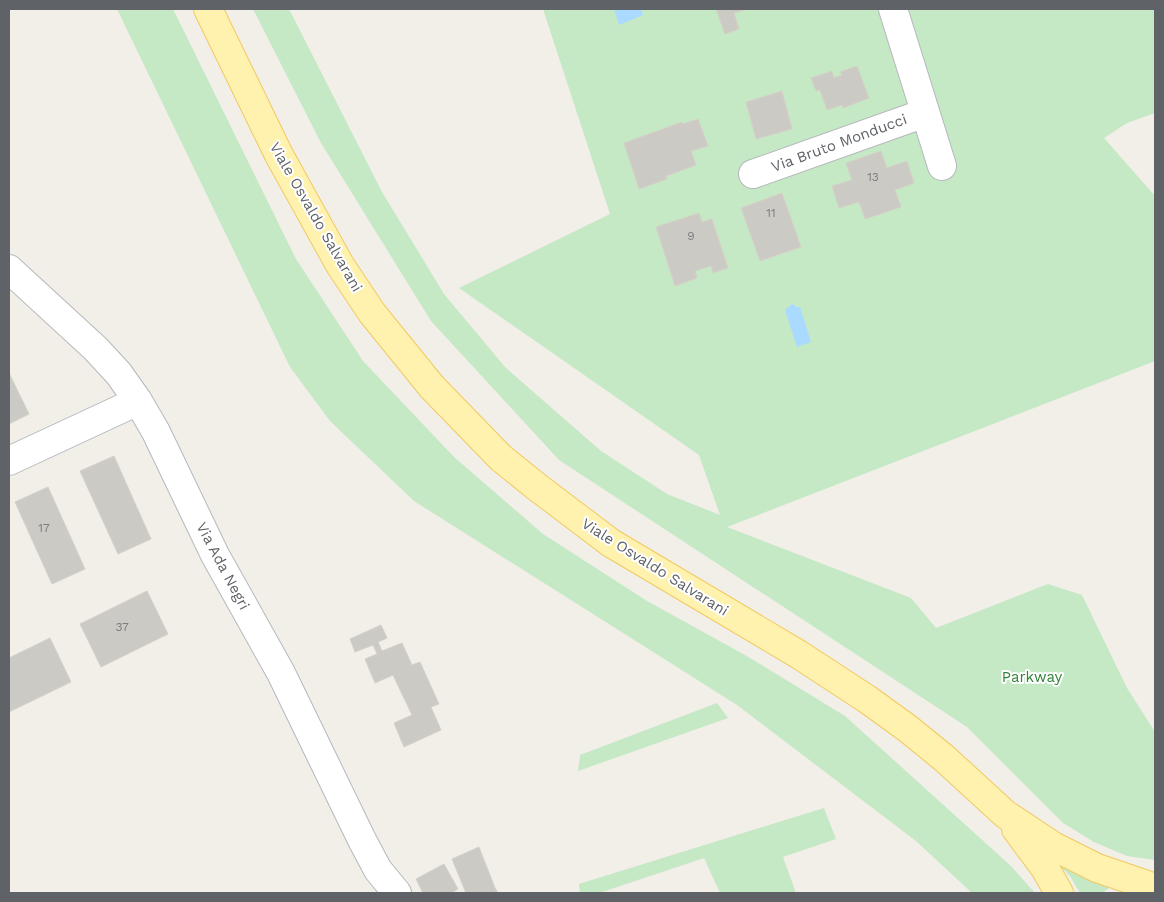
<svg xmlns="http://www.w3.org/2000/svg" width="1164" height="902" font-family="'Work Sans',sans-serif">
  <style>
    .green { fill: #c5e8c5 }
    .water { fill: #aadaff }
    .building { fill: #cccac5; stroke: #d6d1c6 }
    .lines { fill: none; stroke-linecap: round; stroke-linejoin: round }
    .minor-casing { stroke: #b5b8bc; stroke-width: 30 }
    .major-casing { stroke: #f2c960; stroke-width: 30 }
    .minor { stroke: #fff; stroke-width: 28 }
    .major { stroke: #fff2af; stroke-width: 28 }
    .labels { text-anchor: middle; stroke-width: 4; stroke-linejoin: round; paint-order: stroke }
    .number-label { font-size: 12px; fill: #7a7d7f }
    .street-label { font-size: 15px; fill: #5f6368; stroke: #fff }
    .park-label { font-size: 15px; fill: #348238; stroke: #fff }
  </style>
  <rect width="100%" height="100%" fill="#f1efe8"/>
  <path class="green" d="M 117,9 L 173,9 L 296,259 L 363,361 L 454,457 L 543,534 L 647,601 L 745,655 L 845,716 L 1011,866 L 1035,893 L 972,893 L 916,841 L 737,705 L 414,501 L 330,421 L 290,367 Z
    M 253,9 L 289,9 L 382,192 L 444,294 L 505,367 L 601,451 L 667,494 L 720,515 L 699,455 L 459,288 L 610,214 L 543,9 L 1155,9 L 1155,113 L 1127,123 L 1104,138 L 1155,196 L 1155,361 L 727,527 L 911,598 L 936,628 L 1048,584 L 1082,595 L 1127,688 L 1155,732 L 1155,860 L 1127,856 L 1094,842 L 1063,823 L 967,727 L 559,460 L 431,321 L 321,143 Z
    M 717,703 L 728,718 L 578,771 L 580,755 Z
    M 824,808 L 836,839 L 783,857 L 796,893 L 720,893 L 704,858 L 599,893 L 580,893 L 579,884 Z
    M 1056,862 L 1083,877 L 1112,886 L 1102,893 L 1080,893 L 1070,876 Z"/>
  <path class="water" d="M 614,9 L 641,9 L 643,15 L 619,25 Z
    M 792,304 L 797,307 L 800,307 L 811,342 L 797,347 L 785,310 Z"/>
  <path class="building" d="M 716,9 L 748,9 L 734,13 L 739,29 L 725,34 Z
    M 857,66 L 869,98 L 843,108 L 842,105 L 827,110 L 820,90 L 816,91 L 811,78 L 832,71 L 834,78 L 842,75 L 840,72 Z
    M 782,91 L 792,129 L 756,139 L 746,102 Z
    M 698,119 L 708,146 L 691,151 L 696,165 L 666,176 L 667,179 L 639,189 L 624,143 L 682,122 L 683,124 Z
    M 881,151 L 887,168 L 907,161 L 914,183 L 895,190 L 901,207 L 865,219 L 859,202 L 839,208 L 832,186 L 852,180 L 846,163 Z
    M 782,193 L 801,247 L 760,261 L 741,208 Z
    M 699,213 L 702,222 L 712,219 L 728,268 L 713,273 L 711,266 L 695,271 L 697,278 L 675,286 L 656,227 Z
    M 9,373 L 29,414 L 9,424 Z
    M 114,456 L 151,539 L 118,554 L 80,471 Z
    M 48,487 L 85,569 L 52,584 L 15,502 Z
    M 147,591 L 168,634 L 101,667 L 80,624 Z
    M 381,625 L 387,638 L 378,642 L 382,651 L 402,643 L 412,665 L 420,662 L 439,704 L 431,707 L 441,730 L 404,747 L 394,723 L 412,715 L 393,675 L 375,683 L 365,659 L 377,654 L 373,645 L 355,652 L 350,639 Z
    M 50,638 L 71,682 L 9,712 L 9,658 Z
    M 479,847 L 495,888 L 498,893 L 466,893 L 452,859 Z
    M 444,864 L 458,889 L 451,893 L 423,893 L 416,879 Z"/>
  <g class="lines">
    <g class="minor-casing">
      <path id="minor" d="M 893,9 L 942,166
        M 753,174 L 925,113
        M 9,269 L 96,349 L 119,374 L 138,401 L 156,432 L 215,555 L 281,673 L 362,840 L 378,870 L 397,893
        M 9,461 L 138,401"/>
    </g>
    <g class="major-casing">
      <path id="major" d="M 208,9 L 279,155 L 340,265 L 372,313 L 432,387 L 501,458 L 537,487 L 611,543 L 798,654 L 867,699 L 907,728 L 944,758 L 1005,814 L 1053,846 L 1097,868 L 1147,885
        M 1016,829 L 1045,868 L 1059,893"/>
    </g>
    <use href="#minor" class="minor"/>
    <use href="#major" class="major"/>
  </g>
  <g class="labels">
    <g class="number-label">
      <text x="873" y="181">13</text>
      <text x="771" y="217">11</text>
      <text x="691" y="240">9</text>
      <text x="44" y="532">17</text>
      <text x="122" y="631">37</text>
    </g>
    <g class="street-label">
      <text transform="translate(839 143) rotate(-20)" y="5">Via Bruto Monducci</text>
      <text transform="translate(316 217) rotate(60)" y="5">Viale Osvaldo Salvarani</text>
      <text transform="translate(223 566) rotate(62)" y="5">Via Ada Negri</text>
      <text transform="translate(655 567) rotate(32)" y="5">Viale Osvaldo Salvarani</text>
    </g>
    <g class="park-label">
      <text x="1032" y="682">Parkway</text>
    </g>
  </g>
  <rect width="1164" height="902" fill="none" stroke="#5f6368" stroke-width="20"/>
</svg>
